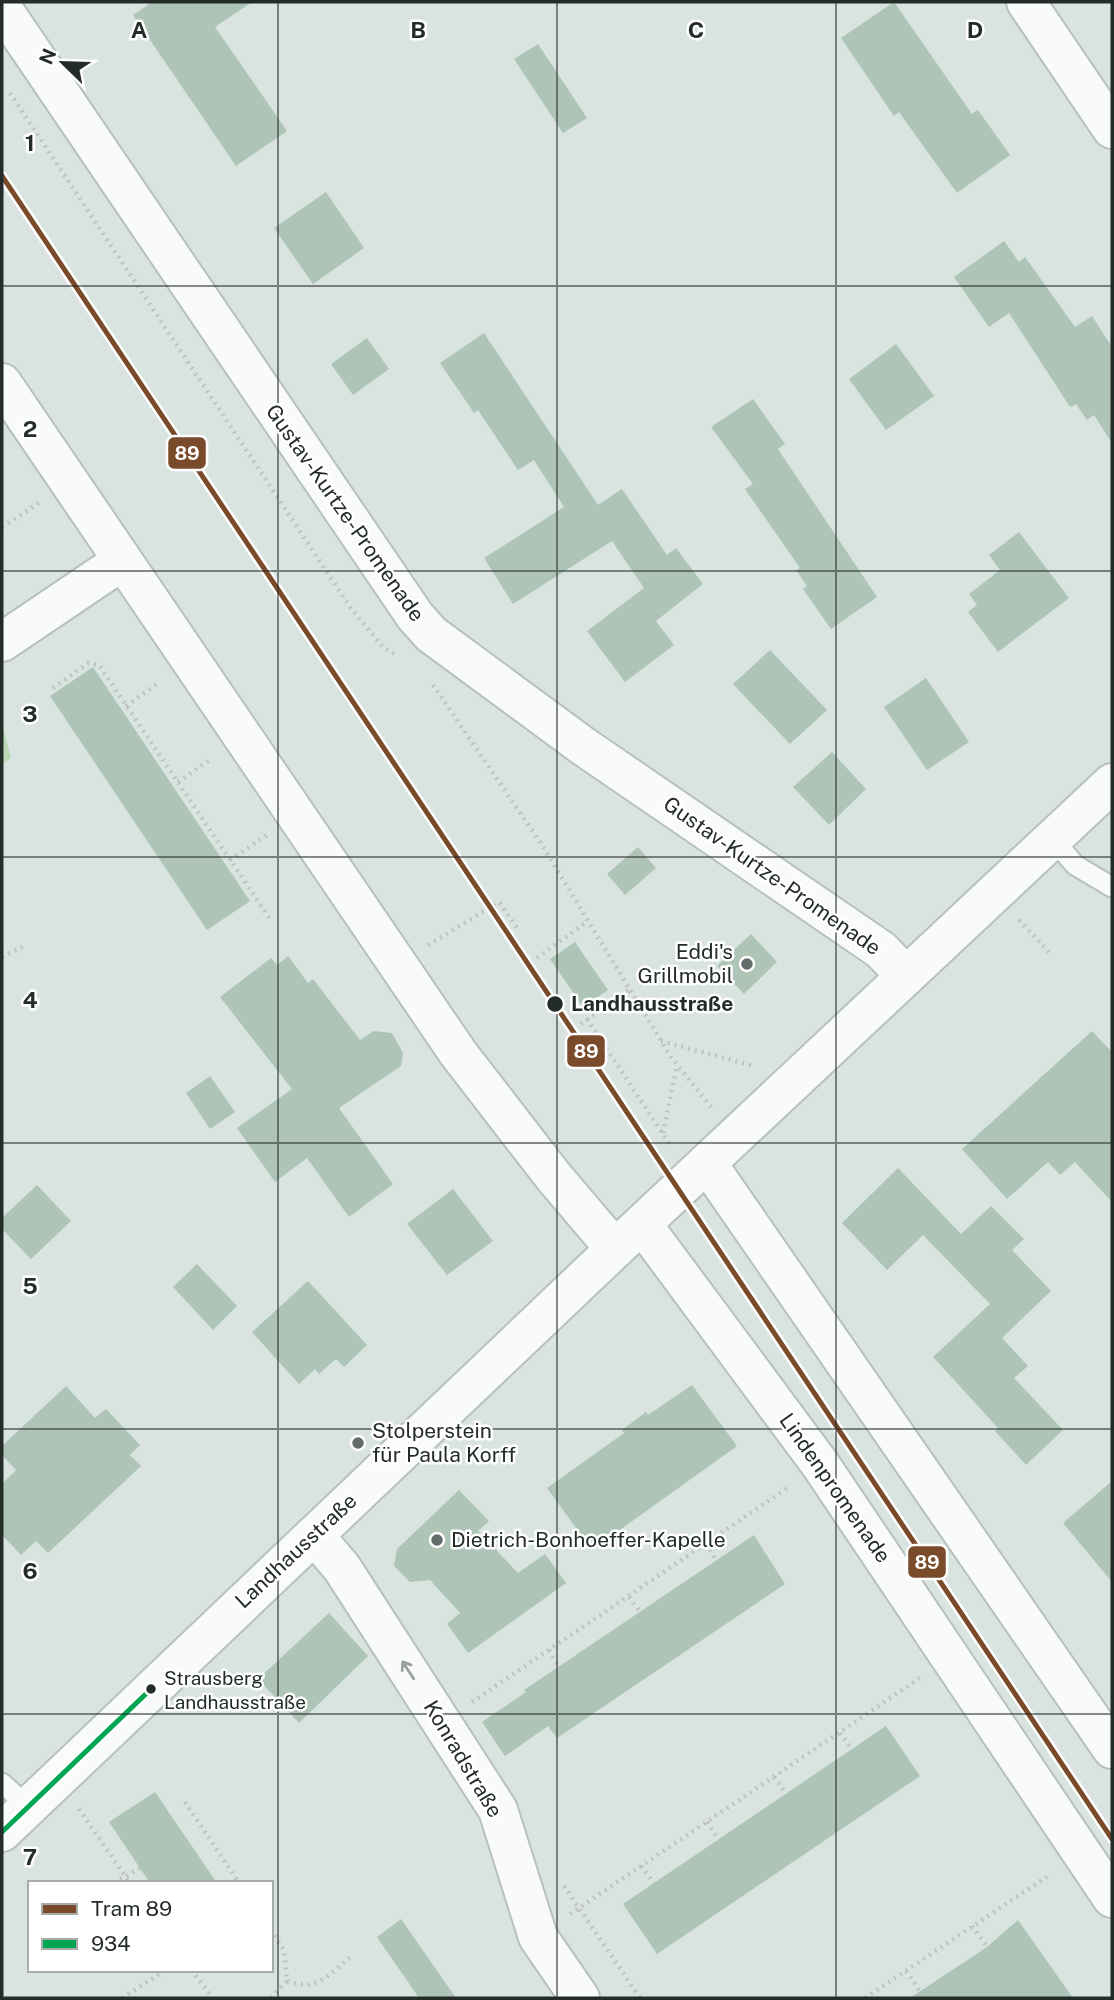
<svg xmlns="http://www.w3.org/2000/svg" width="1114" height="2000" font-family="'Public Sans',sans-serif">
  <style>
    .green { fill: #bcdab2 }
    .building { fill: #aec4b7 }
    .lines { fill: none; stroke-linecap: round; stroke-linejoin: round }
    .service-casing { stroke: #b7c0bd; stroke-width: 23 }
    .minor-casing { stroke: #b7c0bd; stroke-width: 42 }
    .tertiary-casing { stroke: #b7c0bd; stroke-width: 42 }
    .path { stroke: #bfc2c1; stroke-width: 4.5; stroke-dasharray: 2 5; stroke-linecap: butt }
    .service { stroke: #f9fbfa; stroke-width: 19 }
    .minor { stroke: #f9fbfa; stroke-width: 38 }
    .tertiary { stroke: #f9fbfa; stroke-width: 38 }
    .bus-1-casing { stroke: #fff; stroke-width: 10 }
    .bus-1 { stroke: #00a651; stroke-width: 5 }
    .tram-1-casing { stroke: #fff; stroke-width: 10 }
    .tram-1 { stroke: #7a4b2a; stroke-width: 5 }
    .oneway { stroke: #999e9c }
    .grid { fill: none; stroke: #242c2a; stroke-width: 2; stroke-opacity: 0.55 }
    .poi-dot { fill: #636c6a; stroke: #fff; stroke-width: 2.5 }
    .stop-dot { fill: #242c2a; stroke: #fff; stroke-width: 2.5 }
    .labels { text-anchor: middle; stroke-width: 5; stroke-linejoin: round; paint-order: stroke }
    .bus-label { font-size: 19px; fill: #242c2a; stroke: #fff; text-anchor: start }
    .street-label { font-size: 21px; fill: #242c2a; stroke: #fff }
    .poi-label { font-size: 21px; fill: #242c2a; stroke: #fff; text-anchor: start }
    .stop-label { font-size: 21px; font-weight: bold; fill: #242c2a; stroke: #fff; text-anchor: start }
    .grid-label { font-size: 23px; text-anchor: middle; font-weight: bold; fill: #242c2a; stroke: #fff; stroke-width: 5; stroke-linejoin: round; paint-order: stroke }
    .line-badge { stroke: #fff; stroke-width: 2.5 }
    .badge-label { font-size: 19px; text-anchor: middle; font-weight: bold; fill: #fff }
  </style>
  <rect width="100%" height="100%" fill="#d9e4e0"/>
  <path class="green" d="M 2,724 L 11,758 L 2,764 Z"/>
  <path class="building" d="M 152,2 L 252,2 L 215,27 L 287,131 L 236,166 L 133,15 Z
    M 894,2 L 972,114 L 978,110 L 1010,155 L 957,193 L 899,112 L 894,116 L 841,38 Z
    M 538,44 L 587,118 L 563,133 L 514,59 Z
    M 326,192 L 364,248 L 313,284 L 274,228 Z
    M 1004,241 L 1019,262 L 1025,257 L 1075,327 L 1092,316 L 1112,347 L 1112,443 L 1094,415 L 1087,420 L 1076,404 L 1070,407 L 1009,313 L 989,327 L 954,277 Z
    M 484,333 L 598,505 L 622,489 L 667,555 L 676,548 L 703,584 L 656,621 L 674,645 L 625,682 L 587,631 L 644,588 L 612,541 L 513,604 L 484,558 L 564,507 L 534,460 L 518,470 L 478,410 L 474,413 L 440,363 Z
    M 367,338 L 389,369 L 353,395 L 331,364 Z
    M 896,344 L 934,396 L 886,430 L 849,379 Z
    M 753,399 L 785,444 L 778,449 L 877,597 L 831,629 L 803,589 L 807,586 L 796,570 L 800,568 L 745,489 L 753,484 L 711,427 Z
    M 1019,532 L 1069,598 L 998,652 L 968,612 L 977,605 L 969,594 L 1000,570 L 989,555 Z
    M 770,650 L 827,710 L 790,744 L 733,684 Z
    M 93,667 L 250,901 L 207,930 L 50,696 Z
    M 926,678 L 969,742 L 927,770 L 884,707 Z
    M 832,752 L 866,789 L 829,825 L 793,787 Z
    M 638,847 L 656,868 L 625,895 L 607,874 Z
    M 751,934 L 777,962 L 744,994 L 717,966 Z
    M 575,942 L 608,990 L 583,1007 L 550,959 Z
    M 288,956 L 308,983 L 313,979 L 360,1040 L 374,1031 L 392,1033 L 403,1053 L 401,1066 L 339,1108 L 393,1184 L 349,1217 L 307,1158 L 275,1182 L 237,1128 L 292,1089 L 220,997 L 271,958 L 277,965 Z
    M 1092,1031 L 1112,1052 L 1112,1202 L 1075,1162 L 1060,1175 L 1048,1162 L 1007,1199 L 962,1149 Z
    M 210,1076 L 235,1112 L 210,1129 L 186,1093 Z
    M 898,1168 L 961,1234 L 991,1206 L 1024,1239 L 1012,1250 L 1051,1291 L 1002,1338 L 1028,1366 L 1014,1378 L 1063,1430 L 1026,1465 L 995,1431 L 998,1428 L 933,1357 L 990,1304 L 923,1235 L 887,1270 L 842,1223 Z
    M 37,1185 L 71,1221 L 31,1259 L 2,1229 L 2,1218 Z
    M 453,1189 L 493,1241 L 447,1275 L 407,1224 Z
    M 197,1264 L 237,1306 L 213,1330 L 173,1287 Z
    M 308,1281 L 367,1345 L 344,1367 L 336,1359 L 319,1374 L 315,1369 L 299,1384 L 252,1332 Z
    M 692,1385 L 737,1446 L 592,1550 L 547,1488 L 624,1433 L 622,1430 L 646,1412 L 648,1415 Z
    M 66,1386 L 95,1418 L 106,1409 L 140,1445 L 130,1455 L 141,1466 L 48,1553 L 36,1541 L 21,1555 L 2,1535 L 2,1484 L 16,1470 L 2,1455 L 2,1446 Z
    M 1112,1481 L 1112,1582 L 1063,1523 Z
    M 459,1490 L 489,1521 L 478,1531 L 518,1573 L 545,1554 L 566,1583 L 468,1653 L 447,1624 L 460,1613 L 430,1580 L 410,1582 L 394,1566 L 397,1549 Z
    M 754,1535 L 785,1584 L 557,1738 L 548,1726 L 505,1756 L 482,1722 L 526,1692 L 524,1690 Z
    M 329,1613 L 368,1656 L 299,1723 L 258,1679 Z
    M 886,1726 L 920,1776 L 657,1954 L 623,1904 Z
    M 155,1792 L 217,1883 L 150,1883 L 109,1822 Z
    M 401,1919 L 456,1998 L 419,1998 L 377,1937 Z
    M 1018,1920 L 1073,1998 L 910,1998 L 987,1947 Z"/>
  <g class="lines">
    <g class="service-casing">
      <path id="service" d="M 1052,838 L 1075,865 L 1112,887
        M 2,1783 L 28,1807"/>
    </g>
    <g class="minor-casing">
      <path id="minor" d="M 1026,2 L 1112,129
        M 2,8 L 415,616 L 431,634 L 583,746 L 881,950 L 906,976
        M 2,383 L 458,1053 L 553,1176 L 615,1249
        M 2,642 L 122,561
        M 707,1163 L 1112,1749
        M 642,1224 L 820,1464 L 1112,1898
        M 314,1535 L 342,1568 L 498,1810 L 538,1937 L 580,1998"/>
    </g>
    <g class="tertiary-casing">
      <path id="tertiary" d="M 2,1832 L 615,1249 L 1112,783"/>
    </g>
    <path class="path" d="M 10,93 L 350,607 L 383,647 L 397,656
      M 2,527 L 39,503
      M 433,685 L 540,842 L 671,1057 L 711,1107
      M 53,688 L 88,663 L 99,665 L 270,919
      M 126,706 L 160,682
      M 178,782 L 211,759
      M 230,860 L 267,835
      M 1019,920 L 1049,952
      M 428,945 L 499,902 L 517,928
      M 2,957 L 24,946
      M 537,958 L 588,921
      M 587,1019 L 670,1145
      M 581,1024 L 630,989
      M 661,1041 L 754,1066
      M 663,1133 L 677,1066
      M 706,1544 L 716,1560
      M 629,1597 L 640,1612
      M 549,1650 L 559,1667
      M 472,1702 L 789,1487
      M 840,1733 L 852,1749
      M 774,1777 L 786,1793
      M 185,1802 L 239,1883
      M 79,1809 L 130,1883
      M 707,1822 L 719,1840
      M 641,1866 L 654,1883
      M 114,1883 L 140,1868
      M 564,1886 L 640,1998
      M 570,1914 L 920,1678
      M 972,1926 L 987,1947
      M 191,1970 L 213,1998
      M 906,1971 L 920,1991
      M 287,1981 C 318,1992 328,1975 352,1956
      M 122,1998 L 166,1970
      M 271,1998 L 287,1981 L 284,1950 L 271,1931
      M 865,1998 L 1051,1874"/>
    <use href="#service" class="service"/>
    <use href="#minor" class="minor"/>
    <use href="#tertiary" class="tertiary"/>
    <g class="bus-1-casing">
      <path id="bus-1" d="M 2,1832 L 151,1689"/>
    </g>
    <use href="#bus-1" class="bus-1"/>
    <g class="tram-1-casing">
      <path id="tram-1" d="M 2,176 L 1112,1839"/>
    </g>
    <use href="#tram-1" class="tram-1"/>
  </g>
  <defs><path id="oneway-shaft" d="M-6 0H5M1.5-3L5.5 0L1.5 3" fill="none" stroke-width="1.6" stroke-linecap="round" stroke-linejoin="round" transform="scale(1.75)"/></defs>
  <use class="oneway" href="#oneway-shaft" transform="translate(408 1670) rotate(-123)"/>
  <path class="grid" d="M 278,2 L 278,1998M 557,2 L 557,1998M 836,2 L 836,1998M 2,286 L 1112,286M 2,571 L 1112,571M 2,857 L 1112,857M 2,1143 L 1112,1143M 2,1429 L 1112,1429M 2,1714 L 1112,1714"/>
  <g class="poi-dot">
    <circle cx="747" cy="964" r="7"/>
    <circle cx="358" cy="1443" r="7"/>
    <circle cx="437" cy="1540" r="7"/>
  </g>
  <g class="stop-dot">
    <circle cx="555" cy="1004" r="9"/>
    <circle cx="151" cy="1689" r="6"/>
  </g>
  <g class="labels">
    <g class="bus-label">
      <text x="164" y="1685">Strausberg<tspan x="164" dy="24">Landhausstraße</tspan></text>
    </g>
    <g class="street-label">
      <text transform="translate(345 513) rotate(55)" y="7">Gustav-Kurtze-Promenade</text>
      <text transform="translate(772 876) rotate(35)" y="7">Gustav-Kurtze-Promenade</text>
      <text transform="translate(835 1488) rotate(55)" y="7">Lindenpromenade</text>
      <text transform="translate(296 1551) rotate(-43)" y="7">Landhausstraße</text>
      <text transform="translate(463 1759) rotate(59)" y="7">Konradstraße</text>
    </g>
    <g class="poi-label">
      <text x="733" y="959" text-anchor="end">Eddi's<tspan x="733" dy="24">Grillmobil</tspan></text>
      <text x="372" y="1438">Stolperstein<tspan x="372" dy="24">für Paula Korff</tspan></text>
      <text x="451" y="1547">Dietrich-Bonhoeffer-Kapelle</text>
    </g>
    <g class="stop-label">
      <text x="571" y="1011">Landhausstraße</text>
    </g>
  </g>
  <g class="grid-label">
    <text x="139" y="38">A</text>
    <text x="418" y="38">B</text>
    <text x="696" y="38">C</text>
    <text x="975" y="38">D</text>
    <text x="30" y="151">1</text>
    <text x="30" y="437">2</text>
    <text x="30" y="722">3</text>
    <text x="30" y="1008">4</text>
    <text x="30" y="1294">5</text>
    <text x="30" y="1579">6</text>
    <text x="30" y="1865">7</text>
  </g>
  <g class="line-badge">
    <rect x="167" y="436" width="40" height="34" rx="7" fill="#7a4b2a"/>
    <rect x="566" y="1034" width="40" height="34" rx="7" fill="#7a4b2a"/>
    <rect x="907" y="1545" width="40" height="34" rx="7" fill="#7a4b2a"/>
  </g>
  <g class="badge-label">
    <text x="187" y="460">89</text>
    <text x="586" y="1058">89</text>
    <text x="927" y="1569">89</text>
  </g>
  <rect width="1114" height="2000" fill="none" stroke="#242c2a" stroke-width="7"/>
  <rect x="28" y="1881" width="245" height="91" fill="#ffffff" stroke="#a7abaa" stroke-width="2"/>
  <rect x="42" y="1904" width="35" height="10" fill="#7a4b2a" stroke="#a7abaa" stroke-width="2"/>
  <text x="91" y="1916" font-size="21" fill="#242c2a">Tram 89</text>
  <rect x="42" y="1939" width="35" height="10" fill="#00a651" stroke="#a7abaa" stroke-width="2"/>
  <text x="91" y="1951" font-size="21" fill="#242c2a">934</text>
  <g transform="translate(63 63) rotate(293)" stroke="#ffffff" stroke-width="5" paint-order="stroke">
  <path d="M0-5L12 26L0 18L-12 26Z" fill="#242c2a"/>
  <text y="-10" font-size="19" font-weight="bold" text-anchor="middle" fill="#242c2a">N</text>
  </g>
</svg>
